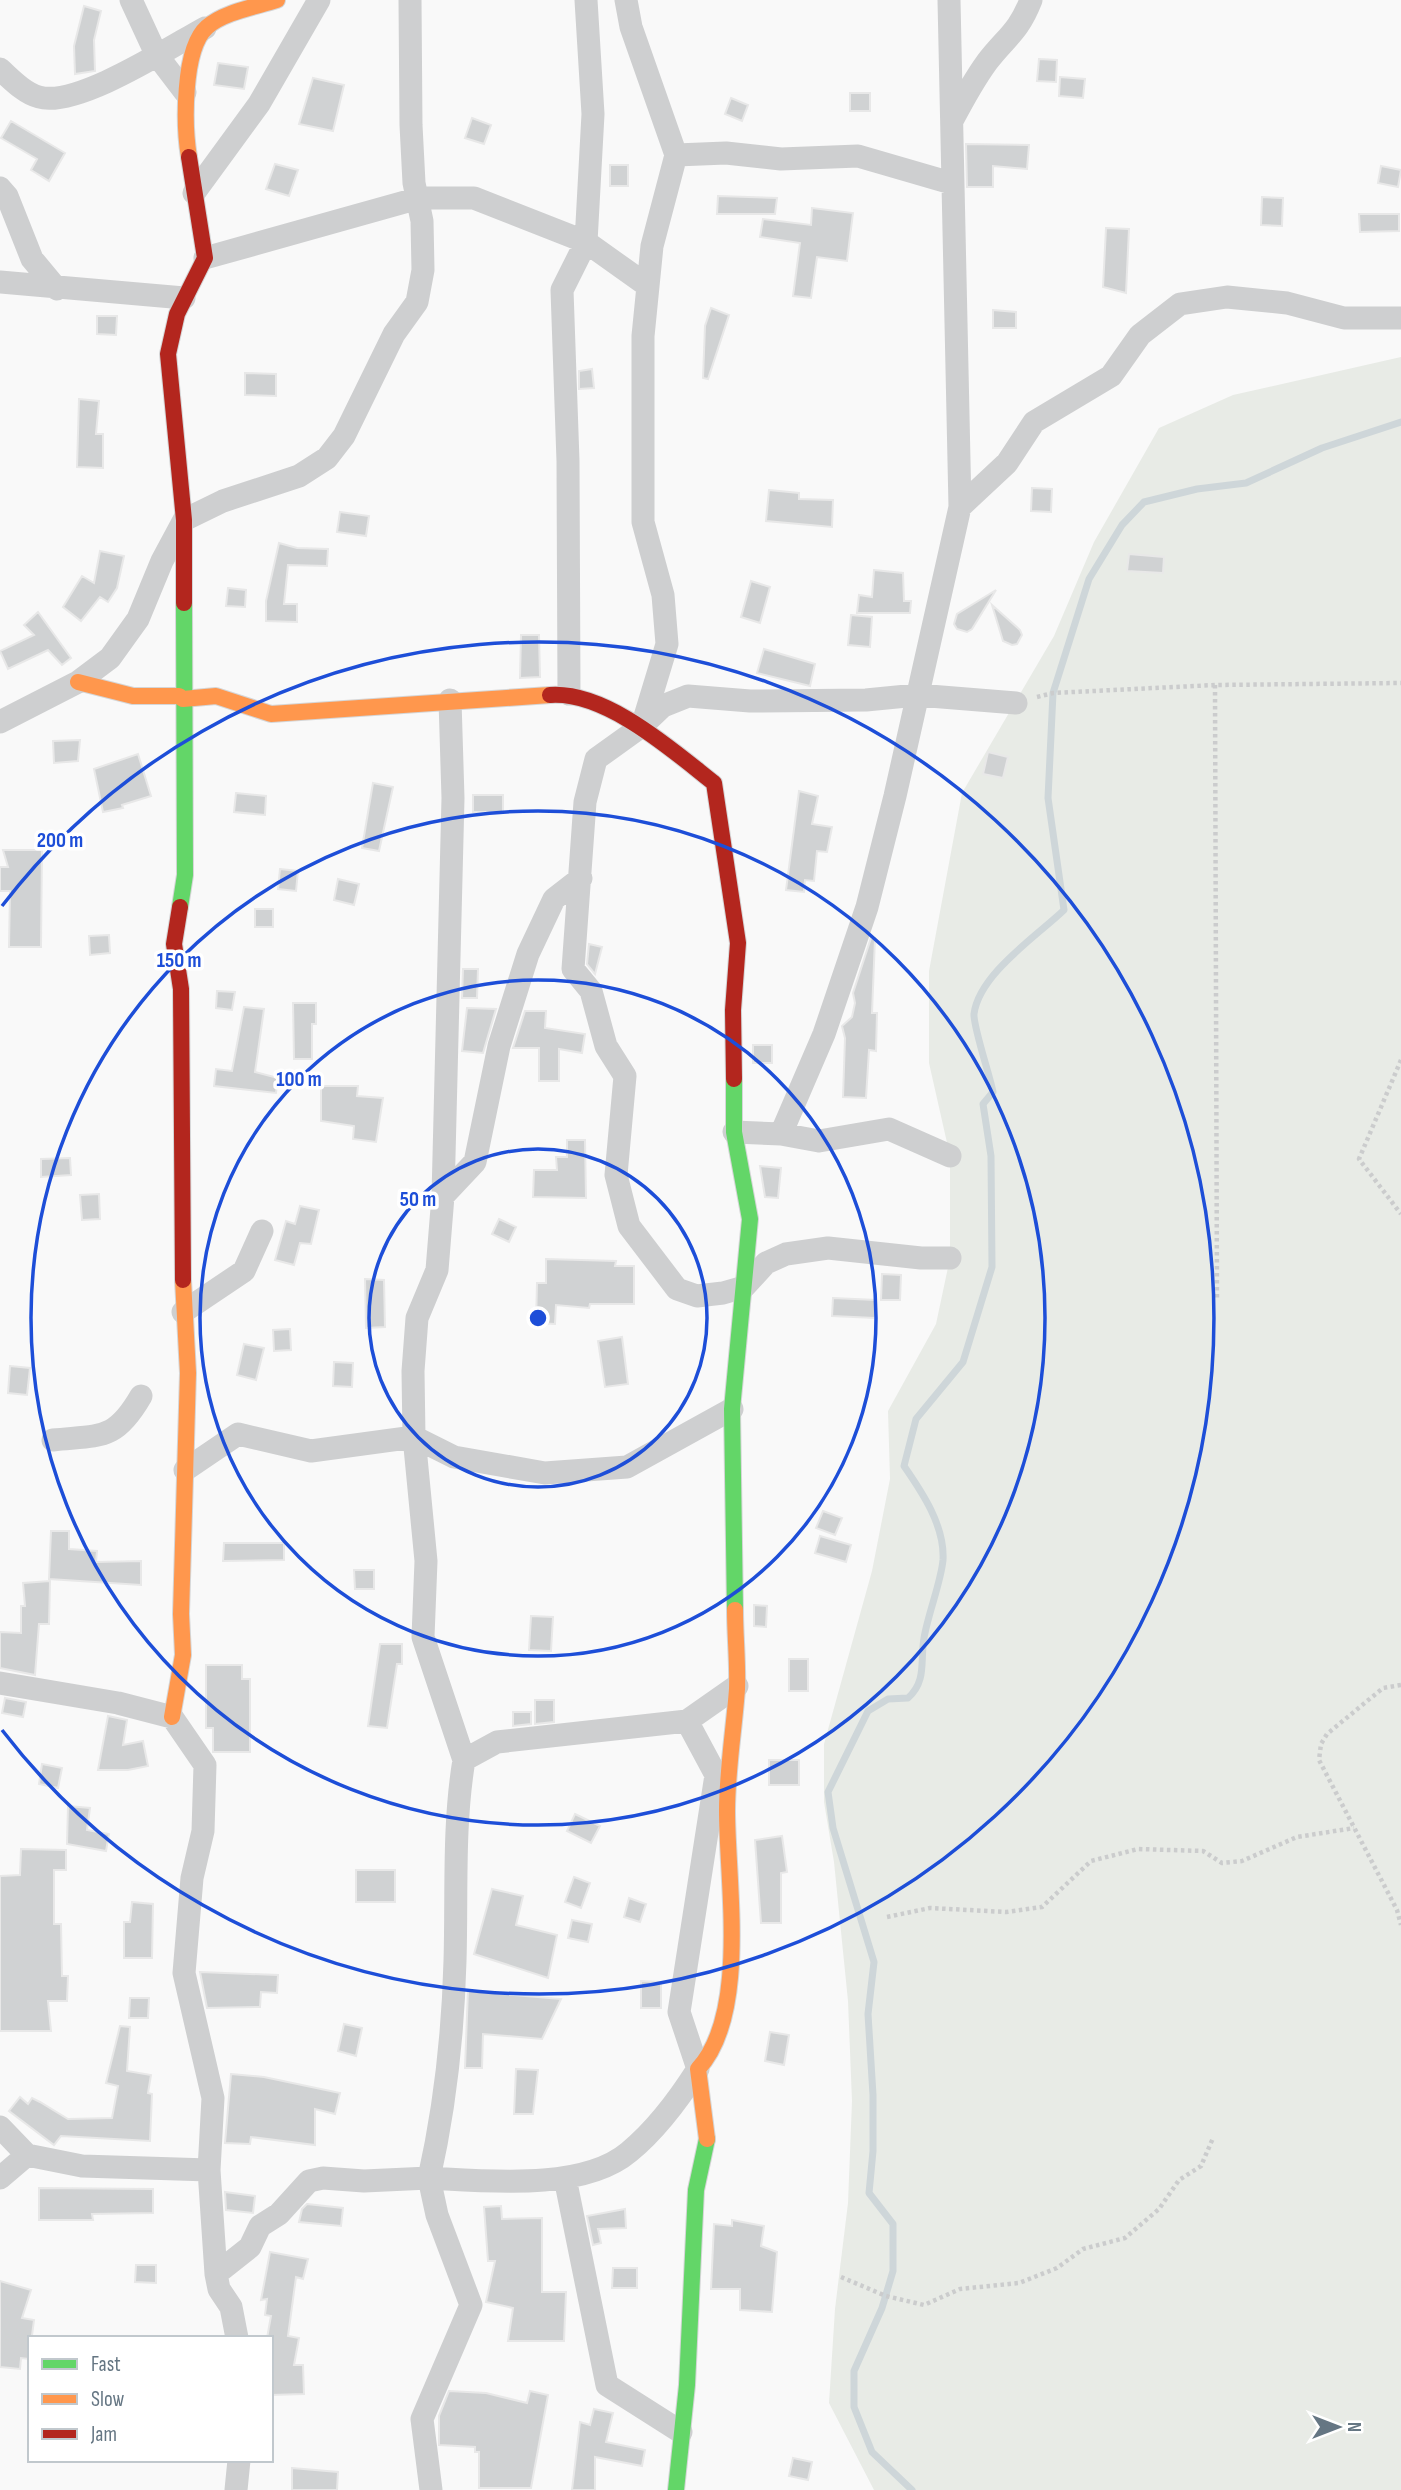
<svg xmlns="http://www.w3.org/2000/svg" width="1401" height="2490" font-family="'Sofia Sans Condensed',sans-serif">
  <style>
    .green { fill: #e8ebe6 }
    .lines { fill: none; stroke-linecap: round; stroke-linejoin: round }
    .stream { stroke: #ced6d9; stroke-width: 7 }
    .building { fill: #d0d2d3; stroke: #e8e8e8; stroke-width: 2 }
    .fast-casing { stroke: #d5d6d7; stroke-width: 18 }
    .slow-casing { stroke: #d5d6d7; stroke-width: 18 }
    .jam-casing { stroke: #d5d6d7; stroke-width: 18 }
    .path { stroke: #cbcccd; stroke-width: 4.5; stroke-dasharray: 3.5 3.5; stroke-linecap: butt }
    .street { stroke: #cecfd0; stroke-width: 23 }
    .fast { stroke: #63d668; stroke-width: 16 }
    .slow { stroke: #ff974d; stroke-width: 16 }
    .jam { stroke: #b3261e; stroke-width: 16 }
    .ring { fill: none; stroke: #1d4ed8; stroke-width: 3.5 }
    .centre { fill: #1d4ed8; stroke: #fff; stroke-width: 3.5 }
    .ring-label { font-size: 21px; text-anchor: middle; font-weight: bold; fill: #1d4ed8; stroke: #fff; stroke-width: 7; stroke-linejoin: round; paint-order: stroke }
  </style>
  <rect width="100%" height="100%" fill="#f9f9f9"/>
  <path class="green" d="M 1401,357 L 1401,2490 L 874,2490 L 829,2403 L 835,2309 L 848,2203 L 852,2101 L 848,2001 L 834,1862 L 824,1802 L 824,1744 L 872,1571 L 890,1479 L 888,1411 L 936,1324 L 950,1258 L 950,1156 L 929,1063 L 929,971 L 962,793 L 1054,636 L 1094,542 L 1159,428 L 1233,395 Z"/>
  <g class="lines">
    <path class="stream" d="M 912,2490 L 872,2452 L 854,2407 L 854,2371 L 882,2308 L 893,2271 L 893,2224 L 869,2193 L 873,2151 L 873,2095 L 868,2014 L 874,1962 L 833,1828 L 828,1792 L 868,1711 L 888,1699 L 908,1698 C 927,1681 920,1661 924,1638 C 928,1614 941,1582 943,1560 C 945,1526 922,1492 904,1466 L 916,1419 L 963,1362 L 992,1267 L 991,1156 L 983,1104 L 993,1092 C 990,1076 973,1026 974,1014 C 979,974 1037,936 1064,910 L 1048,798 L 1053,693 L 1089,579 L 1122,525 L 1144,502 L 1197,489 L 1246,483 L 1322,448 L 1401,422"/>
  </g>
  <path class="building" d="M 84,6 L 101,11 L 94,40 L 95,71 L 75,74 L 74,46 Z
    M 1039,59 L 1057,60 L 1056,82 L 1037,81 Z
    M 218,63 L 248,67 L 244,89 L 214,85 Z
    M 1060,77 L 1085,79 L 1083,98 L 1059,96 Z
    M 313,78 L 344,85 L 333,131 L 299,124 Z
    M 850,93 L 870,93 L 870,111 L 850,111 Z
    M 731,98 L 748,105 L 742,121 L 725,114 Z
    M 472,118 L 491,125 L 484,144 L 465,138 Z
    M 11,121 L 65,153 L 49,181 L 31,170 L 37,159 L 1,138 Z
    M 966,144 L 1029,145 L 1027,169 L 993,166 L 993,187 L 967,187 Z
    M 275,164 L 298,170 L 289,196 L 266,189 Z
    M 610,165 L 628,165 L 628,186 L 610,186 Z
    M 1381,166 L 1401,170 L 1398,187 L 1378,183 Z
    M 718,196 L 777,198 L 775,214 L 717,214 Z
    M 1262,197 L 1283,198 L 1282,226 L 1261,225 Z
    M 812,208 L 853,213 L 847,261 L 817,257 L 811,298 L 793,296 L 800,243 L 760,237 L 763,219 L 811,225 Z
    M 1359,214 L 1399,214 L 1399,231 L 1360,232 Z
    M 1106,228 L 1129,229 L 1126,293 L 1103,287 Z
    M 711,308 L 729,315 L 708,379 L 703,378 L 705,326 Z
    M 993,310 L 1016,312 L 1016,328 L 993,328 Z
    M 97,316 L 117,316 L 116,335 L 97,334 Z
    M 592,369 L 594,388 L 579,389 L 579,371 Z
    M 245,373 L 276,374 L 276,396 L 245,395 Z
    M 79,399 L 99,401 L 96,434 L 103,434 L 103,468 L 77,467 Z
    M 1032,488 L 1052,489 L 1051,512 L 1031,511 Z
    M 769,490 L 799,493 L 799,499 L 833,500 L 832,527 L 766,521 Z
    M 340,512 L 369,516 L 366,536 L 337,532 Z
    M 279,543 L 297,548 L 328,549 L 327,566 L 288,565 L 284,604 L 297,604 L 297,622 L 266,621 L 266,601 Z
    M 100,551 L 124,556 L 117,588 L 108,602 L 100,597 L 81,621 L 63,607 L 82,576 L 94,583 Z
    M 1129,554 L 1164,557 L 1163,573 L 1127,571 Z
    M 874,570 L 903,573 L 904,601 L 911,601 L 910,613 L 857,613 L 859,595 L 872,597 Z
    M 751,581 L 770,587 L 760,623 L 741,617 Z
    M 228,588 L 246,590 L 245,607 L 226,606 Z
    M 996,590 L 972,629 L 967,632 L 957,629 L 954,624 L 957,614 Z
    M 992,605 L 1020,630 L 1022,635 L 1017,644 L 1012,645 L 1003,641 Z
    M 38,612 L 71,658 L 62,665 L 48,650 L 8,669 L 0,651 L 34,635 L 24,625 Z
    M 851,615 L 872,617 L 870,647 L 848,645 Z
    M 521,635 L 539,635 L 540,677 L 520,678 Z
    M 764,649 L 815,664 L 810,686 L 757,673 Z
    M 80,740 L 78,761 L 54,763 L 53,741 Z
    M 988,752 L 1008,757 L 1003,778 L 983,774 Z
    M 138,754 L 151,796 L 122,805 L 123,808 L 103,812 L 94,769 Z
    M 373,783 L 393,787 L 379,851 L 362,848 Z
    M 799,791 L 818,796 L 812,824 L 832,827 L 827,852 L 817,851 L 814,881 L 805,880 L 804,892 L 786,890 Z
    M 236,793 L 266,796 L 265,815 L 234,812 Z
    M 473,795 L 503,795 L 503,812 L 473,812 Z
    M 3,850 L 42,850 L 41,947 L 9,947 L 10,891 L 0,891 L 0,867 L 8,867 Z
    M 280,869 L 298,871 L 296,891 L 278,889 Z
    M 338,879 L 359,884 L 354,905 L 334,900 Z
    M 255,909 L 273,909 L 273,927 L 255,927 Z
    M 109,935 L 110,953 L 90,955 L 89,936 Z
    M 871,938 L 875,938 L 872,1013 L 877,1013 L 876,1051 L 869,1050 L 866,1098 L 843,1097 L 845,1038 L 842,1026 L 852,1017 L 855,1003 L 853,993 Z
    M 589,944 L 602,947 L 595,974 L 587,964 Z
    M 463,969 L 478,969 L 477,998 L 462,998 Z
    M 217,991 L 235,992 L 232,1010 L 216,1008 Z
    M 293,1003 L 316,1003 L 316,1024 L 312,1024 L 312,1059 L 294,1059 Z
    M 244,1007 L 264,1009 L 255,1072 L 278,1078 L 276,1093 L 214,1086 L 216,1069 L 232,1071 Z
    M 467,1008 L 496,1009 L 483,1053 L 462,1051 Z
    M 525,1011 L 546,1011 L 545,1028 L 585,1034 L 582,1053 L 559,1049 L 559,1081 L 539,1081 L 539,1048 L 513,1048 Z
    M 753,1045 L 772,1045 L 772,1063 L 753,1063 Z
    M 321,1086 L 358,1086 L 357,1096 L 383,1098 L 376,1142 L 353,1139 L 354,1126 L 321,1121 Z
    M 567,1140 L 585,1140 L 586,1198 L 533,1197 L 534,1170 L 557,1170 L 556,1157 L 567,1157 Z
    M 70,1158 L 71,1175 L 41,1177 L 41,1159 Z
    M 760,1166 L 781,1168 L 778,1198 L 765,1197 Z
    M 99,1194 L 100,1219 L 82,1220 L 80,1195 Z
    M 300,1206 L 319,1210 L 311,1244 L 300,1243 L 294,1265 L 275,1260 L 286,1221 L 295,1224 Z
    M 499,1219 L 516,1227 L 509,1242 L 492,1234 Z
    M 546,1259 L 616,1261 L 615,1266 L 634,1266 L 634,1304 L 590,1304 L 589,1308 L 556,1305 L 555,1324 L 536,1323 L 537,1283 L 546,1283 Z
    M 882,1274 L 901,1275 L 900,1300 L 881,1300 Z
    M 365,1279 L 384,1280 L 385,1327 L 366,1328 Z
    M 833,1298 L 876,1300 L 875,1318 L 832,1316 Z
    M 290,1329 L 291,1350 L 274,1351 L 273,1330 Z
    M 622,1337 L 628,1384 L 605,1387 L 598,1341 Z
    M 244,1344 L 264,1348 L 256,1380 L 237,1375 Z
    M 334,1362 L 353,1363 L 352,1387 L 333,1386 Z
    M 10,1366 L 30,1368 L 27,1395 L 8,1393 Z
    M 823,1511 L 842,1518 L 835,1535 L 816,1528 Z
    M 51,1531 L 69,1531 L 69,1549 L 97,1551 L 96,1562 L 141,1561 L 141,1585 L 49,1579 Z
    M 820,1536 L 851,1545 L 846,1562 L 815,1553 Z
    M 224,1543 L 284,1543 L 284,1560 L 223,1561 Z
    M 354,1570 L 374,1570 L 374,1589 L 355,1589 Z
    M 50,1581 L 49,1624 L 39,1624 L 35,1675 L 0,1668 L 0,1632 L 21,1633 L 21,1606 L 25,1606 L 23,1583 Z
    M 754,1605 L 767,1606 L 766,1627 L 754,1626 Z
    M 531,1616 L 553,1617 L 551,1651 L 529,1650 Z
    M 380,1644 L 402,1644 L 402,1664 L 397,1664 L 387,1728 L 368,1726 Z
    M 789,1659 L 808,1659 L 808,1691 L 789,1691 Z
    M 206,1665 L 242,1665 L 242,1679 L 250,1679 L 250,1752 L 213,1752 L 213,1728 L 206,1728 Z
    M 5,1698 L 26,1702 L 23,1717 L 2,1713 Z
    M 535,1700 L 554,1700 L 554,1722 L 535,1724 Z
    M 513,1712 L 531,1712 L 531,1724 L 513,1726 Z
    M 108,1716 L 127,1720 L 123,1745 L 143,1741 L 148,1766 L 128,1770 L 98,1770 Z
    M 769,1760 L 799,1760 L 799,1785 L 769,1785 Z
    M 42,1764 L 62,1768 L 58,1788 L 39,1784 Z
    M 68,1806 L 90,1808 L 87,1830 L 109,1834 L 106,1851 L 67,1844 Z
    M 575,1814 L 600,1826 L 591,1843 L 567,1831 Z
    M 782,1836 L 787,1872 L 781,1873 L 781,1923 L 761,1923 L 755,1840 Z
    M 21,1849 L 66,1850 L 66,1870 L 54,1870 L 54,1924 L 61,1924 L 62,1976 L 68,1976 L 67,2001 L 48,2001 L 51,2031 L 0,2031 L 0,1876 L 20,1875 Z
    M 356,1870 L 395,1870 L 395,1902 L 356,1902 Z
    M 574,1877 L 590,1883 L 581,1908 L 565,1902 Z
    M 492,1889 L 523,1896 L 516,1925 L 557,1935 L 548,1978 L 474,1954 Z
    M 629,1898 L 646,1904 L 640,1922 L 624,1917 Z
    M 132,1902 L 153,1904 L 152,1958 L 124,1958 L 124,1922 L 130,1922 Z
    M 572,1920 L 592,1924 L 588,1942 L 568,1938 Z
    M 200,1972 L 278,1975 L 277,1993 L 261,1992 L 260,2007 L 207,2008 Z
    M 641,1981 L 661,1982 L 661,2008 L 641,2008 Z
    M 468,1990 L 480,1992 L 561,1999 L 542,2039 L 483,2034 L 482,2068 L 465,2068 Z
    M 130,1998 L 149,1998 L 148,2018 L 129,2018 Z
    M 344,2024 L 362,2028 L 356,2056 L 338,2051 Z
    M 120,2026 L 130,2027 L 127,2071 L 151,2075 L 148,2093 L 152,2094 L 150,2141 L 61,2136 L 54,2145 L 9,2111 L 20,2097 L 28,2104 L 32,2098 L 40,2102 L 68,2119 L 112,2118 L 118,2086 L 106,2083 Z
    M 770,2032 L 789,2035 L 784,2065 L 765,2061 Z
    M 516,2069 L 538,2070 L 533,2114 L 514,2114 Z
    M 231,2074 L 264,2077 L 340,2093 L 335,2114 L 315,2109 L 315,2145 L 251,2137 L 250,2144 L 225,2143 Z
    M 39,2188 L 153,2189 L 153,2213 L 92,2214 L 93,2220 L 39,2220 Z
    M 225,2192 L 255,2196 L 253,2213 L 226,2210 Z
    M 307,2204 L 343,2208 L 341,2226 L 299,2222 L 302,2209 Z
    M 501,2206 L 502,2219 L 542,2218 L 542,2292 L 566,2292 L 564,2341 L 508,2341 L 513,2308 L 486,2302 L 495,2261 L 488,2261 L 484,2207 Z
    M 625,2209 L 626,2228 L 598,2229 L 601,2243 L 593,2245 L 587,2216 Z
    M 732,2220 L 764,2226 L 761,2246 L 777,2252 L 772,2312 L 740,2310 L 740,2289 L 711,2289 L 714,2224 L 732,2226 Z
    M 270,2252 L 308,2259 L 303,2279 L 296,2277 L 288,2336 L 299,2338 L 294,2365 L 303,2365 L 304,2394 L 271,2395 L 271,2338 L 267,2338 L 271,2316 L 265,2315 L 267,2299 L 261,2300 Z
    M 136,2265 L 156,2265 L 156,2283 L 135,2282 Z
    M 613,2268 L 637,2268 L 637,2288 L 612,2288 Z
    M 0,2281 L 31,2290 L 22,2318 L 34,2320 L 29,2359 L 21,2358 L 20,2369 L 0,2367 Z
    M 449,2391 L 486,2393 L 527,2403 L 530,2391 L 548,2395 L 531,2488 L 479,2488 L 479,2452 L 475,2452 L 475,2447 L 439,2445 L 439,2416 Z
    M 594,2409 L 613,2413 L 606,2442 L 645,2450 L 642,2466 L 595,2457 L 595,2490 L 572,2490 L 580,2422 L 590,2425 Z
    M 793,2458 L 812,2462 L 808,2480 L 789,2476 Z
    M 292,2468 L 338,2472 L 337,2490 L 292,2490 Z"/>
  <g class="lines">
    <g class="fast-casing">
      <path id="fast" d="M 180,907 L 185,875 L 184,603
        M 734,1079 L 734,1132 L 750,1219 L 732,1409 L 735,1610
        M 676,2490 L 687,2385 L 696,2190 L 707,2139"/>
    </g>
    <g class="slow-casing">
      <path id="slow" d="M 189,157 C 184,127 182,49 207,27 C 224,12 255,7 277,0
        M 78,682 L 133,696 L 179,696 L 183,699 L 216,696 L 271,714 L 550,695
        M 172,1717 L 183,1655 L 181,1614 L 188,1373 L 183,1280
        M 707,2139 L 698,2069 C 749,2014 727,1882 727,1811 C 727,1771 734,1730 737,1689 C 738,1663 735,1636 735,1610"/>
    </g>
    <g class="jam-casing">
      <path id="jam" d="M 184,603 L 184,520 L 168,354 L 177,314 L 205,258 L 189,157
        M 550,695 C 606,691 672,750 714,783 L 738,943 L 733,1010 L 734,1079
        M 180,907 L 174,944 L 181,989 L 183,1280"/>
    </g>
    <path class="path" d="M 1215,685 L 1217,1299
      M 1037,697 L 1053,693 L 1215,685 L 1401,683
      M 1401,1060 L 1359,1159 L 1401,1214
      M 1401,1685 L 1383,1688 L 1327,1734 L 1321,1744 L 1319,1760 L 1397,1910 L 1401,1925
      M 887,1917 L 930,1908 L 1006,1912 L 1042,1907 L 1091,1861 L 1138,1849 L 1203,1851 L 1222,1863 L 1242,1861 L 1297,1837 L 1354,1828
      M 841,2277 L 886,2296 L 924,2305 L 960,2289 L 1019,2283 L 1057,2268 L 1083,2249 L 1125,2238 L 1159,2209 L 1179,2180 L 1201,2166 L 1213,2138"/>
    <path class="street" d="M 131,0 L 156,54 L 185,92
      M 626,0 L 631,27 L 676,155
      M 0,69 C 11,79 24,93 39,97 C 77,108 170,47 205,28
      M 953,119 C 963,100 974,80 987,62 C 1006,37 1018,33 1031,0
      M 0,188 L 7,196 L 32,259 L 57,289
      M 194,193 L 259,104 L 319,0
      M 205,258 L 419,198 L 474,198 L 586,242 L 648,286
      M 0,282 L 184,298
      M 960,507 L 1007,463 L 1034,422 L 1111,376 L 1140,335 L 1180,304 L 1227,297 L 1287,303 L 1344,318 L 1401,318
      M 569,694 L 568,461 L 562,290 L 586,242 L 593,114 L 586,0
      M 0,722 L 78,682 L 110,658 L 138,619 L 162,561 L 184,520 L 223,501 L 299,476 L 327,458 L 344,436 L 394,334 L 417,302 L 423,270 L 422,221 L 414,183 L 411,125 L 410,0
      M 643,723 L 667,644 L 663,595 L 643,522 L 643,336 L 652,246 L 676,155 L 726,153 L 781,159 L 858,156 L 951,183
      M 734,1132 L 781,1134 L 824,1034 L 867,907 L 895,796 L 960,507 L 949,0
      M 781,1134 L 819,1141 L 889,1129 L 950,1156
      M 443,1196 L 453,798 L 450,700
      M 950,1258 L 921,1258 L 828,1248 L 786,1254 L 766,1263 L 744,1287 L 723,1293 L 697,1296 L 677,1289 L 629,1226 L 616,1175 L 625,1076 L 606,1046 L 591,991 L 573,969 L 585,802 L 596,759 L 642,726 L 663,706 L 688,696 L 750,701 L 866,700 L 917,695 L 1016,703
      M 183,1312 L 244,1271 L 262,1231
      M 53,1440 C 101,1435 115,1441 141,1396
      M 185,1470 L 238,1434 L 311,1451 L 414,1437 L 454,1457 L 545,1473 L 627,1467 L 732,1409
      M 0,1683 L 118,1703 L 172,1717 L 205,1765 L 203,1831 L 192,1878 L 184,1973 L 213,2098 L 209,2170
      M 464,1760 L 423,1637 L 426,1561 L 414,1437 L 413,1371 L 417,1318 L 437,1270 L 443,1196 L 475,1162 L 499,1046 L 528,954 L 554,899 L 581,878
      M 0,2127 L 27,2155 L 82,2166 L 209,2170 L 216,2274 L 219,2289 L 231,2307 L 237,2338
      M 0,2178 L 27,2155
      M 565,2178 L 607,2385 L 681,2432
      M 216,2274 L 250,2247 L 260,2226 L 279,2214 L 309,2181 L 323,2178 L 364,2181 L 429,2178 C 445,2107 453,2034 455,1961 C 457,1894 453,1826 464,1760 L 497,1742 L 687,1721 L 737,1686
      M 236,2490 L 239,2460
      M 431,2490 L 422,2419 L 471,2305 L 437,2215 L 429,2178 C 487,2181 583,2191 629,2152 C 657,2129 679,2099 698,2069 L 679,2012 L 716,1775 L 687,1721"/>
    <use href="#fast" class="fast"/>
    <use href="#slow" class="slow"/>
    <use href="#jam" class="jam"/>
  </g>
  <g class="ring">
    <circle cx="538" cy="1318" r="169"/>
    <circle cx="538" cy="1318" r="338"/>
    <circle cx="538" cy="1318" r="507"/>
    <path d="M2 906A676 676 0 1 1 2 1730"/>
  </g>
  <circle cx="538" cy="1318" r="10" class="centre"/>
  <g class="ring-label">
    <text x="60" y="847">200 m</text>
    <text x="179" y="967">150 m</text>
    <text x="299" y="1086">100 m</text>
    <text x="418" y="1206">50 m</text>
  </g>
  <rect x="28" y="2336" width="245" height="126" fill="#ffffff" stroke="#c1c8cd" stroke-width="2"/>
  <rect x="42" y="2359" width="35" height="10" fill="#63d668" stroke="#c1c8cd" stroke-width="2"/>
  <text x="91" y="2371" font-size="21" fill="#657683">Fast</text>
  <rect x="42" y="2394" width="35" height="10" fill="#ff974d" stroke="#c1c8cd" stroke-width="2"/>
  <text x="91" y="2406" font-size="21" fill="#657683">Slow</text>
  <rect x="42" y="2429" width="35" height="10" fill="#b3261e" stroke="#c1c8cd" stroke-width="2"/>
  <text x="91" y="2441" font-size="21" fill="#657683">Jam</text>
  <g transform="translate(1338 2427) rotate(90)" stroke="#ffffff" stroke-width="5" paint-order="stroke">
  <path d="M0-5L12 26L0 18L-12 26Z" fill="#657683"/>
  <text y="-10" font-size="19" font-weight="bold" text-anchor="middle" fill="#657683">N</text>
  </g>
</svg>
